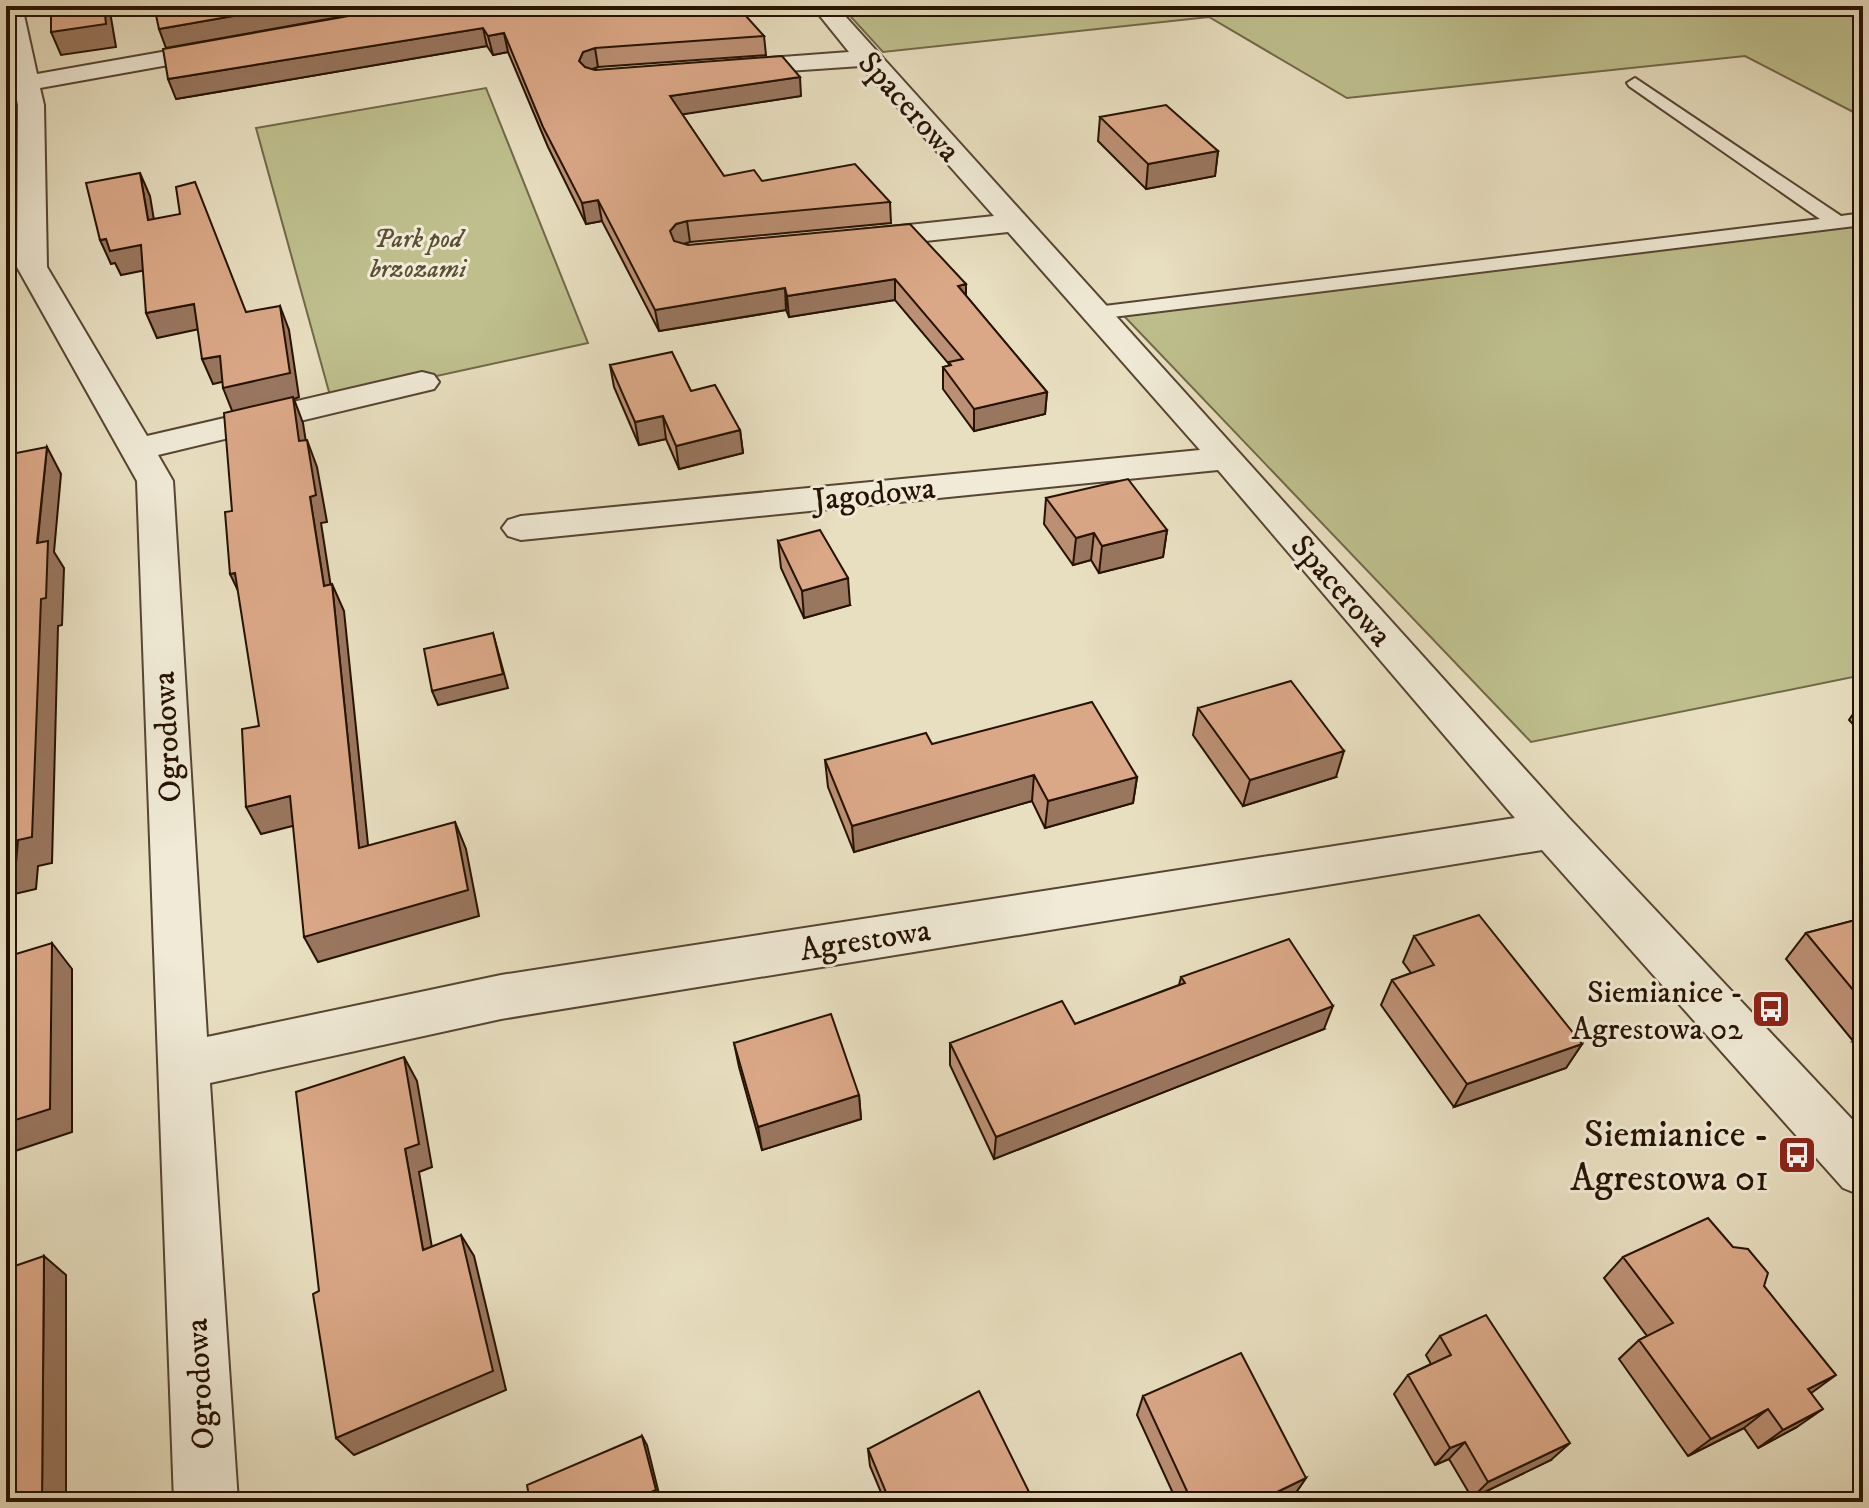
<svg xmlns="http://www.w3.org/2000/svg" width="1869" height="1508" font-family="'IM FELL DW Pica',serif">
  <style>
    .green { fill: #bebf8d; stroke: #726848; stroke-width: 2 }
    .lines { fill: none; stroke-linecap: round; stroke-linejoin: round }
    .lane-casing { stroke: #564532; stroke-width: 4 }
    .street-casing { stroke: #564532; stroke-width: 4 }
    .lane { fill: #f0ead6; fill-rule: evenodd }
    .street { fill: #f0ead6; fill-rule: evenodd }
    .wall { fill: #bc9074; stroke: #261202; stroke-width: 2 }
    .shaded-wall { fill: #99765e; stroke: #261202; stroke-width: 2 }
    .building { fill: #dba887; stroke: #261202; stroke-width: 2 }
    .labels { text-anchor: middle; stroke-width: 6; stroke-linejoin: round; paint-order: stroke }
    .far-park-label { font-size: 26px; font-style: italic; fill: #5b4f33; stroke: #f0ead6 }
    .street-label { font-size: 32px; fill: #261202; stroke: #f0ead6 }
    .poi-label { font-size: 32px; fill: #261202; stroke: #f0ead6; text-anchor: end }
    .near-poi-label { font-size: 38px; fill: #261202; stroke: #f0ead6; text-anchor: end }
  </style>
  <rect width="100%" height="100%" fill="#e8dfc0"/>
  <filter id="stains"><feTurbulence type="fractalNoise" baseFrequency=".0025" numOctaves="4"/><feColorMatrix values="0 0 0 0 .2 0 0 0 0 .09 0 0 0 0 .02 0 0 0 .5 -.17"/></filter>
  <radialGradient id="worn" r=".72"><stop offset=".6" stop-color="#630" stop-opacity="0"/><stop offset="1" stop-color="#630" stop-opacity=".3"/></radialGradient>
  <path class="green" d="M 841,6 L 1863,6 L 1863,117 L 1745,56 L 1347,98 L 1209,17 L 883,52 Z
    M 486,88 L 588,343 L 331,399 L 256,128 Z
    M 1863,225 L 1863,675 L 1531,742 L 1124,316 Z"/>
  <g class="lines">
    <g class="lane-casing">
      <path id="lane" d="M 1635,78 L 1841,216 L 1863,213 L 1863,225 L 1096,319 L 1086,313 L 1096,307 L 1820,219 L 1629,86 L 1627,83 Z"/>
    </g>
    <g class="street-casing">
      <path id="street" d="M 6,6 L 22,6 L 37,74 L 224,41 L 233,43 L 236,48 L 233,53 L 224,55 L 40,88 L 44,105 L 47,267 L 147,436 L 422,372 L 434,375 L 439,382 L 434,389 L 158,455 L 173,481 L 207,1037 L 501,975 L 1515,818 L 1218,470 L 521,540 L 508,536 L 502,528 L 508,520 L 521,516 L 1200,450 L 1008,232 L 861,248 L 851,245 L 846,239 L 851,233 L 861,230 L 994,216 L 861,66 L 729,75 L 720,73 L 717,68 L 720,63 L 729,61 L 849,52 L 812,6 L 836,6 L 1568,817 L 1863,1131 L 1863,1196 L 1843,1188 L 1542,850 L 501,1019 L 210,1083 L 238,1502 L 174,1502 L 137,481 L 17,267 L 18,105 L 6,44 Z"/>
    </g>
    <use href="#lane" class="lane"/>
    <use href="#street" class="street"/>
  </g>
  <path class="wall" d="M 405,6 L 764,36 L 766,55 L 598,67 L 592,69 L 801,96 L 682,114 L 724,176 L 762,181 L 890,202 L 891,223 L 690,242 L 684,244 L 966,284 L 966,296 L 1047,392 L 1045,414 L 974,431 L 943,389 L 943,367 L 949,366 L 949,364 L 895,300 L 789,317 L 786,310 L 659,331 L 602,221 L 586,224 L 548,147 L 508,52 L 493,55 L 487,46 L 176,99 Z
    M 1100,117 L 1218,151 L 1215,176 L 1146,189 L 1098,141 Z
    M 610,365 L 691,391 L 740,430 L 743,453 L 679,469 L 666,439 L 639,445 L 614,387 Z
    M 1046,498 L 1167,530 L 1163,557 L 1099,573 L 1091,560 L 1073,565 L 1044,524 Z
    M 778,541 L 850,605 L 804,618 L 781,568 Z
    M 1863,700 L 1863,735 L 1849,720 Z
    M 1198,708 L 1336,777 L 1243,806 L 1193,735 Z
    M 932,744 L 1137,777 L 1133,803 L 1045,828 L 1032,801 L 854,852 L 828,787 L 825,760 Z
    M 1863,918 L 1863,1039 L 1853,1041 L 1786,959 L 1806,933 Z
    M 1414,936 L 1582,1044 L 1566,1068 L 1454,1107 L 1381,1005 L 1392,980 L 1411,973 L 1403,962 Z
    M 1181,977 L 1324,1029 L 994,1159 L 950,1065 L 950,1043 L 1075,1024 L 1179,985 Z
    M 734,1043 L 859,1095 L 861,1119 L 762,1150 L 739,1067 Z
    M 1623,1257 L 1764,1286 L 1811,1393 L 1797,1427 L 1758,1448 L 1744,1428 L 1688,1456 L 1619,1359 L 1639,1340 L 1647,1336 L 1604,1278 Z
    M 1440,1336 L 1551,1460 L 1472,1498 L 1449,1459 L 1435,1465 L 1394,1394 L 1408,1375 L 1431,1364 L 1426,1355 Z
    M 1143,1396 L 1306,1478 L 1295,1494 L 1279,1502 L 1177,1502 L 1137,1415 Z
    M 868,1449 L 1034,1502 L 885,1502 L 870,1466 Z"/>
  <path class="shaded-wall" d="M 104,6 L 109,6 L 116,47 L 61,55 L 51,32 Z
    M 291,6 L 401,6 L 166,48 L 159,29 Z
    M 483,28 L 487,46 L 176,99 L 168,79 Z
    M 504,33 L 508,52 L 493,55 L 488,36 Z
    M 595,48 L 598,67 L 587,71 L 579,61 L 583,52 Z
    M 800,77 L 801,96 L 672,116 L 670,96 Z
    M 1218,151 L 1215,176 L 1146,189 L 1148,164 Z
    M 140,173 L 150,196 L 158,244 L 148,220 Z
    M 598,200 L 602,221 L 586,224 L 582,203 Z
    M 687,221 L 690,242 L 679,245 L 674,252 L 670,231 L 676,224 Z
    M 106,239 L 141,245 L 151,269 L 121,275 L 115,263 L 111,264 L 100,240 Z
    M 895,279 L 895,300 L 789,317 L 787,296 Z
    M 966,284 L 966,306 L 958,286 Z
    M 785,288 L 786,310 L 659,331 L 655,310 Z
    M 194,304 L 204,328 L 157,338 L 146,313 Z
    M 280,306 L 289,330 L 299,397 L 294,399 L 303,423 L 310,468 L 233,413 L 223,388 Z
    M 220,356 L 230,380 L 213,384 L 202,359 Z
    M 1047,392 L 1045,414 L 974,431 L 974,409 Z
    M 663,416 L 666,439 L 639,445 L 635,422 Z
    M 740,430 L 743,453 L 679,469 L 676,446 Z
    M 307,440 L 317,467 L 327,522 L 321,523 L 335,613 L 324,586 L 310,497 Z
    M 47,447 L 61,474 L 54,552 L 64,568 L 62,625 L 58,626 L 52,863 L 38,866 L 36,889 L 6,896 L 6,865 Z
    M 1167,530 L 1163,557 L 1099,573 L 1102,546 Z
    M 1094,533 L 1091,560 L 1073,565 L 1076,538 Z
    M 235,573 L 243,601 L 230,574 Z
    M 848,578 L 850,605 L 804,618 L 802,591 Z
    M 332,584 L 344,611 L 371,874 L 359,848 Z
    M 493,633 L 508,688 L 438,705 L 432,691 Z
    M 1344,751 L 1336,777 L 1243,806 L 1250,780 Z
    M 1034,775 L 1032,801 L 854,852 L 852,826 Z
    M 1137,777 L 1133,803 L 1045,828 L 1048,801 Z
    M 290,796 L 304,823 L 261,834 L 246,807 Z
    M 455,822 L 466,849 L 479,916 L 318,962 L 304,937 Z
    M 52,943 L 72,969 L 72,1132 L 6,1154 L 6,1123 Z
    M 1333,1006 L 1324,1029 L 994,1159 L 996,1137 Z
    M 1863,1031 L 1863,1039 L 1853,1041 Z
    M 1582,1044 L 1566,1068 L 1454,1107 L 1467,1084 Z
    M 404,1057 L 417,1081 L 432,1167 L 419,1172 L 436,1271 L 423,1250 L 405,1149 Z
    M 859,1095 L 861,1119 L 762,1150 L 758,1127 Z
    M 461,1235 L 474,1256 L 506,1390 L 354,1455 L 336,1438 Z
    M 44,1256 L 66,1275 L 66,1502 L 42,1502 Z
    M 1836,1375 L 1810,1394 L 1808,1389 Z
    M 1768,1409 L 1744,1428 L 1688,1456 L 1711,1439 Z
    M 1823,1409 L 1797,1427 L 1758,1448 L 1783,1430 Z
    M 642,1436 L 647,1445 L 660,1498 L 651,1502 L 627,1502 Z
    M 1465,1442 L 1449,1459 L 1435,1465 L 1450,1448 Z
    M 1570,1443 L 1551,1460 L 1472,1498 L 1488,1482 Z
    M 1306,1478 L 1295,1494 L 1279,1502 L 1256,1502 Z"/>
  <path class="building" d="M 51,6 L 104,6 L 106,24 L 51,32 Z
    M 154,6 L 291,6 L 159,29 Z
    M 405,6 L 737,6 L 764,36 L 595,48 L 583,52 L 579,61 L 585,67 L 595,70 L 782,56 L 800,77 L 670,96 L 724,176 L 754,170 L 762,181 L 855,164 L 890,202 L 687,221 L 676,224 L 670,231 L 674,241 L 688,245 L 910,224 L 966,284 L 958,286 L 1047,392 L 974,409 L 943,367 L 951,365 L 949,362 L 963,359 L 895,279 L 787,296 L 785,288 L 655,310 L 598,200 L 582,203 L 543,127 L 504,33 L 488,36 L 483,28 L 168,79 L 163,49 Z
    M 1166,105 L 1218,151 L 1148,164 L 1100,117 Z
    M 140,173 L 148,220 L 180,214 L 176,187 L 195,182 L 246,312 L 280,306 L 290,373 L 223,388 L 220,356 L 202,359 L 194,304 L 146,313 L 141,245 L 110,251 L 106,239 L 100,240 L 86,183 Z
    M 672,352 L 691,391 L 715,385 L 740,430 L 676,446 L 663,416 L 635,422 L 610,365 Z
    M 293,397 L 299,441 L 307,440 L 316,495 L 310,497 L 324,586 L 332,584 L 359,848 L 455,822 L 468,890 L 304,937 L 290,796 L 246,807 L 242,729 L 259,726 L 235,573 L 230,574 L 225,512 L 232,511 L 224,413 Z
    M 47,447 L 37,543 L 48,541 L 46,598 L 41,599 L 32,837 L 18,840 L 16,863 L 6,865 L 6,455 Z
    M 1128,479 L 1167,530 L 1102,546 L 1094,533 L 1076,538 L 1046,498 Z
    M 820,530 L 848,578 L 802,591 L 778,541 Z
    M 493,633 L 503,674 L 432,691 L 424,649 Z
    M 1291,681 L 1344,751 L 1250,780 L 1198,708 Z
    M 1092,702 L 1137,777 L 1048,801 L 1034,775 L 852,826 L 825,760 L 926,733 L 932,744 Z
    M 1479,915 L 1582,1044 L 1467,1084 L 1392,980 L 1434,965 L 1414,936 Z
    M 1863,918 L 1863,1002 L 1806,933 Z
    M 1289,939 L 1333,1006 L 996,1137 L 950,1043 L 1062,1001 L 1075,1024 L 1185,983 L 1181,977 Z
    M 52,943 L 50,1109 L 6,1123 L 6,957 Z
    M 831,1014 L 859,1095 L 758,1127 L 734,1043 Z
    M 404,1057 L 419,1144 L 405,1149 L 423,1250 L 461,1235 L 493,1371 L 336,1438 L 313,1294 L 319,1291 L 296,1092 Z
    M 1708,1218 L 1733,1247 L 1748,1249 L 1768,1273 L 1764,1286 L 1836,1375 L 1808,1389 L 1823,1409 L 1783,1430 L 1768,1409 L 1711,1439 L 1639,1340 L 1673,1323 L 1623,1257 Z
    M 44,1256 L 42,1502 L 6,1502 L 6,1269 Z
    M 1486,1315 L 1570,1443 L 1488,1482 L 1465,1442 L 1450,1448 L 1408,1375 L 1451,1355 L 1440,1336 Z
    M 1241,1353 L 1306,1478 L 1256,1502 L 1192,1502 L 1143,1396 Z
    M 979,1391 L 1034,1502 L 890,1502 L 868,1449 Z
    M 642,1436 L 656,1490 L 627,1502 L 530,1502 L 527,1485 Z"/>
  <defs>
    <g id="bus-square" transform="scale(2)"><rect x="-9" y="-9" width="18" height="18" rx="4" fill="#8f2418" stroke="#f0ead6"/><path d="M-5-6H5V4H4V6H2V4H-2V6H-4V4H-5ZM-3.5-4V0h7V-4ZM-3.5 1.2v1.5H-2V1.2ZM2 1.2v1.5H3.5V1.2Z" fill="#fff"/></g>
  </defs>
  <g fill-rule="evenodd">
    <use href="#bus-square" x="1771" y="1009"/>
    <use href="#bus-square" x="1797" y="1155"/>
  </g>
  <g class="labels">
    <g class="far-park-label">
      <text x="418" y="247">Park pod<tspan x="418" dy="30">brzozami</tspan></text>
    </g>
    <g class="street-label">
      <text transform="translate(910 106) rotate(48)" y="11">Spacerowa</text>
      <text transform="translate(874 493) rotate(-6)" y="11">Jagodowa</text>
      <text transform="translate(1342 590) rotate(49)" y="11">Spacerowa</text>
      <text transform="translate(166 737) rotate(-93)" y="11">Ogrodowa</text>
      <text transform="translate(865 939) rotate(-9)" y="11">Agrestowa</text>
      <text transform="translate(199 1384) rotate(-93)" y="11">Ogrodowa</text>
    </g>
    <g class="poi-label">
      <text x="1743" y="1002">Siemianice -<tspan x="1743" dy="37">Agrestowa 02</tspan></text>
    </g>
    <g class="near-poi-label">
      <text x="1769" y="1146">Siemianice -<tspan x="1769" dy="44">Agrestowa 01</tspan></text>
    </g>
  </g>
  <rect width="1869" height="1508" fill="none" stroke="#e8dfc0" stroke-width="32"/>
  <rect x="8" y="8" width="1853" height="1492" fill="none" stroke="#261202" stroke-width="4"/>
  <rect x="16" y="16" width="1837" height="1476" fill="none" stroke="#261202" stroke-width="2"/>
  <rect width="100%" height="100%" filter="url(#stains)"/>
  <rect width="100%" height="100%" fill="url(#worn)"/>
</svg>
